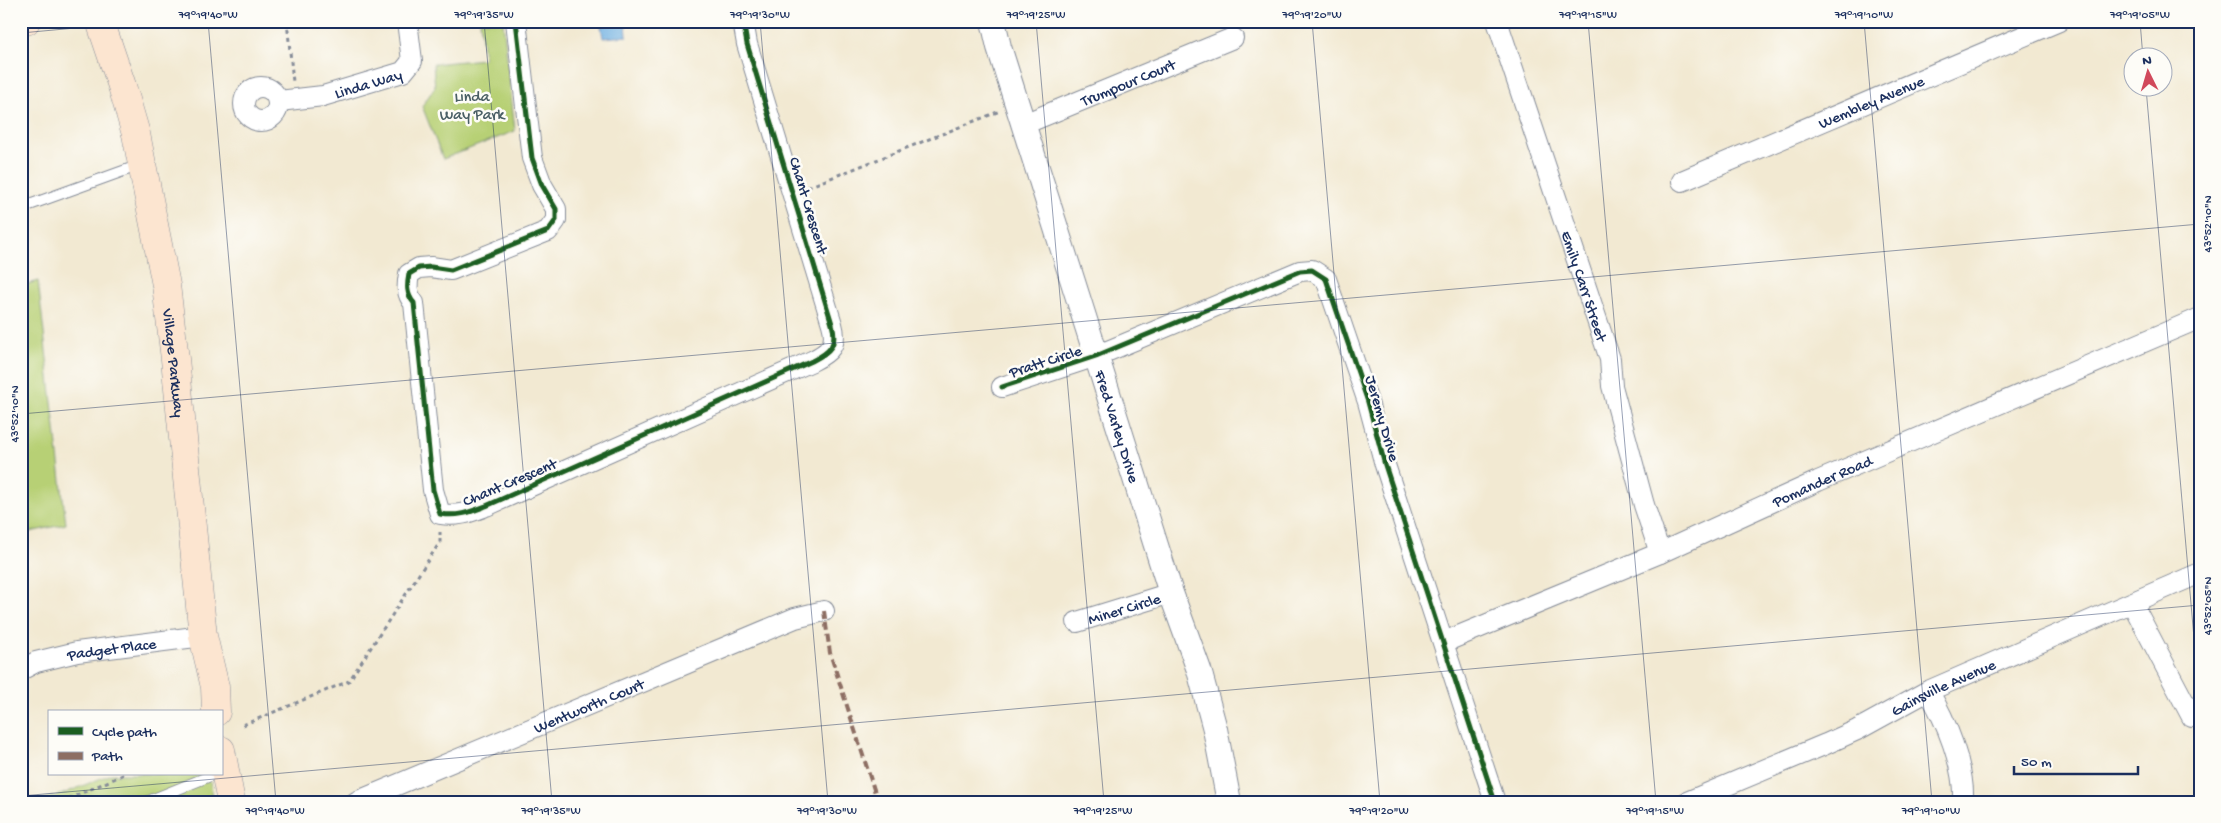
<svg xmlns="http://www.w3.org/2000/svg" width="2221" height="823" font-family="'Gochi Hand',sans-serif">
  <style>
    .green { fill: #b7d075; stroke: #69806a }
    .water { fill: #6caee1; stroke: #446ea0 }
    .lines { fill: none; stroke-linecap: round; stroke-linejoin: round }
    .service-casing { stroke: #868c98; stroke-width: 12 }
    .minor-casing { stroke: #868c98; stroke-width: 22 }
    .tertiary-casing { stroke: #868c98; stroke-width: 26 }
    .secondary-casing { stroke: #868c98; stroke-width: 29 }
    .path { stroke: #868c98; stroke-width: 3; stroke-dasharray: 4 4; stroke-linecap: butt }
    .service { stroke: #fff; stroke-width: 10 }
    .minor { stroke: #fff; stroke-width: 20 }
    .tertiary { stroke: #fff; stroke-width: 24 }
    .secondary { stroke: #fce5d0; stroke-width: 28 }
    .quiet { stroke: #8d6e63; stroke-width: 4; stroke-dasharray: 8 4; stroke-linecap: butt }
    .cycleway-casing { stroke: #fdfcf7; stroke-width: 8 }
    .cycleway { stroke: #1b5e20; stroke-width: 5 }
    .ticks { fill: none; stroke: #1b2f5e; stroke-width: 1; stroke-opacity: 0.45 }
    .labels { text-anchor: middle; stroke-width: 5; stroke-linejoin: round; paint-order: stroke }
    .street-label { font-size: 16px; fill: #1b2f5e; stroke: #fdfcf7 }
    .park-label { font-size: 16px; fill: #4a5f65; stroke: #fdfcf7 }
    .neatline { fill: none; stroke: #1b2f5e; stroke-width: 2 }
    .ticks-label { font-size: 12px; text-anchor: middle; fill: #1b2f5e }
  </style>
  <rect width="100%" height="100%" fill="#fdfcf7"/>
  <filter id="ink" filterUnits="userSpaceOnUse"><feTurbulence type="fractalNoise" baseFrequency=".02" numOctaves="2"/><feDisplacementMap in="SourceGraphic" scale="10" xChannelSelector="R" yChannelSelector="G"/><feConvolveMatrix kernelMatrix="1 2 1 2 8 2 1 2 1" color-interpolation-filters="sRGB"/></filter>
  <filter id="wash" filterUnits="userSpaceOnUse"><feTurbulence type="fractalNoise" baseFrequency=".0096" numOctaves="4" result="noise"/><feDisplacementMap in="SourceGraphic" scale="20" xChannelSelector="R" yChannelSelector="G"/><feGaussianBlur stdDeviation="1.12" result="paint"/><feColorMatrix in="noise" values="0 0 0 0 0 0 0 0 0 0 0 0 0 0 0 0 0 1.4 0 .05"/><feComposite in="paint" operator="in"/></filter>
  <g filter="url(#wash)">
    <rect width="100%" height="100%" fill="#f2e9d2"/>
    <path class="green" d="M 480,21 L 503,21 L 515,131 L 443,159 L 422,106 L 435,87 L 433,64 L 484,59 Z
      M 38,281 L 66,524 L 21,534 L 21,286 Z
      M 111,774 L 209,774 L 214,802 L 32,802 L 63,794 Z"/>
    <path class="water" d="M 626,23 L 627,36 L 603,38 L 601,26 Z"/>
  </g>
  <g filter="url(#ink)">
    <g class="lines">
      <g class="service-casing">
        <path id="service" d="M 21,208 L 140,165
          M 146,802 L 215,774"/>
      </g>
      <g class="minor-casing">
        <g id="minor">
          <path d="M 516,21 L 532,158 L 542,185 L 556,209 L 556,220 L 548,231 L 451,270 L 431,267 L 419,268 L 409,274 C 407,285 406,294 414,303 L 433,490 L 440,514 C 458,517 470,512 486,506 L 812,361 C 830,352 838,345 832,324 L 747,44 L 743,21"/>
          <path id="s1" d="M 1497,21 L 1610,359 L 1612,386 L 1644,505 L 1660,553"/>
          <circle cx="261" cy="104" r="17"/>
          <path id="s2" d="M 279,101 L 323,96 L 403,72 L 412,61 L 407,21"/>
          <path id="s3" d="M 1024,124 L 1233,38"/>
          <path id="s4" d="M 1682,181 L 2059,21"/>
          <path d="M 1002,387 L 1096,356 L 1300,271 L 1312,270 L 1326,279 L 1368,402 L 1385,465 L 1495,802"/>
          <path d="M 2132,603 L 2192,717"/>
          <path id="s5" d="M 1077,622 L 1171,593"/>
          <path id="s6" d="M 1444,642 L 1660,553 L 1818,481 L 2200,318"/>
          <path id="s7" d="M 21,670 L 36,662 L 77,652 L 203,636"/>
          <path d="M 1928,691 C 1946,720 1965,767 1963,802"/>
          <path id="s8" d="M 356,802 L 795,618 L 824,611"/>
          <path id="s9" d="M 1687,802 L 1826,744 L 1857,730 L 1928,691 L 2200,573"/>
        </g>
      </g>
      <g class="tertiary-casing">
        <g id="tertiary">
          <path id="s10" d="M 993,21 L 999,47 L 1171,593 L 1199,670 L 1215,729 L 1229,802"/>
        </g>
      </g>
      <g class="secondary-casing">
        <g id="secondary">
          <path id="s11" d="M 100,21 L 122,86 L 136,134 L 166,285 L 175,359 L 203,636 L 215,687 L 216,712"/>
          <path d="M 21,22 L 26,21"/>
          <path d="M 221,750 L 231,802"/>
        </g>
      </g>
      <path class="path" d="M 287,21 L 293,82
        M 808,187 L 1000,111
        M 243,725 L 349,681 L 440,542 L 440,532
        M 61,802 L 125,774"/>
      <use href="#service" class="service"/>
      <use href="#minor" class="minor"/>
      <use href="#tertiary" class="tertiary"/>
      <use href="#secondary" class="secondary"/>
      <path class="quiet" d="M 824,611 L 830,653 L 878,802"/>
      <g class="cycleway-casing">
        <path id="cycleway" d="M 516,21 L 532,158 L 542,185 L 556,209 L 556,220 L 548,231 L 451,270 L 431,267 L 419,268 L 409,274 C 407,285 406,294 414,303 L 433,490 L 440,514 C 458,517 470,512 486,506 L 812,361 C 830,352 838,345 832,324 L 747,44 L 743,21
          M 1002,387 L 1096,356 L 1300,271 L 1312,270 L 1326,279 L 1368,402 L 1385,465 L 1495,802"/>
      </g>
      <use href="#cycleway" class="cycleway"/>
    </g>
  </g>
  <path class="ticks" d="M 208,21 L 276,802M 484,21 L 552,802M 760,21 L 828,802M 1036,21 L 1104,802M 1312,21 L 1380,802M 1588,21 L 1656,802M 1864,21 L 1932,802M 2140,21 L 2143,58M 21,33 L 152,21M 2146,88 L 2200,707M 21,414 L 2200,224M 21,796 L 2200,605"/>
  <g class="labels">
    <g class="street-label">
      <text dy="6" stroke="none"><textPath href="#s2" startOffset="91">Linda Way</textPath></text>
      <text dy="6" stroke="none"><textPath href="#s3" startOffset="112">Trumpour Court</textPath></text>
      <text dy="6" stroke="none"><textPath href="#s4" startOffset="205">Wembley Avenue</textPath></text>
      <text transform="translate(810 205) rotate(73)" y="6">Chant Crescent</text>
      <text dy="6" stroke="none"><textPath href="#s1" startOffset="279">Emily Carr Street</textPath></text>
      <text transform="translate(1045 360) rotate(-18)" y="6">Pratt Circle</text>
      <text dy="6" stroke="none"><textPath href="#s11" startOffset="351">Village Parkway</textPath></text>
      <text transform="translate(1384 418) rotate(74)" y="6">Jeremy Drive</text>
      <text dy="6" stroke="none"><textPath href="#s10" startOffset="424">Fred Varley Drive</textPath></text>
      <text dy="6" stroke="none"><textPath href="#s6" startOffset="411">Pomander Road</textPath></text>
      <text transform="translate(509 481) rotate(-23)" y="6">Chant Crescent</text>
      <text dy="6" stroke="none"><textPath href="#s5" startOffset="49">Miner Circle</textPath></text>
      <text dy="6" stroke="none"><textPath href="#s7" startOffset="94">Padget Place</textPath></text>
      <text dy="6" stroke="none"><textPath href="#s9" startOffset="281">Gainsville Avenue</textPath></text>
      <text dy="6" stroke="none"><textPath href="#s8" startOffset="252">Wentworth Court</textPath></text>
    </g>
    <g class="park-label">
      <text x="472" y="101">Linda<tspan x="472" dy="18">Way Park</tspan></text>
    </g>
  </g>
  <rect width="2221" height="823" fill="none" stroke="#fdfcf7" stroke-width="55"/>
  <rect x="48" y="710" width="175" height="65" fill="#fdfcf7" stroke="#a3aaba"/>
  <rect x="58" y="727" width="25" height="8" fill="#1b5e20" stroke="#a3aaba"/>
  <text x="92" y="736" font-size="15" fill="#1b2f5e">Cycle path</text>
  <rect x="58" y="752" width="25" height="8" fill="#8d6e63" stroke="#a3aaba"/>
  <text x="92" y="760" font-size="15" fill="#1b2f5e">Path</text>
  <g transform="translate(2148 72) rotate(355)"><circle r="24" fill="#fdfcf7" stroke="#a3aaba"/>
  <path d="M0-4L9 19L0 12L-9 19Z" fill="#d1495b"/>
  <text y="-8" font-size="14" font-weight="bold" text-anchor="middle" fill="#1b2f5e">N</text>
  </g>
  <path d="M2014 766v8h124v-8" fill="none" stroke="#1b2f5e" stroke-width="2.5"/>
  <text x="2021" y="766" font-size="15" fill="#1b2f5e" stroke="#fdfcf7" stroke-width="4" paint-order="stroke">50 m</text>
  <rect x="28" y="28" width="2166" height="768" class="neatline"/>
  <g class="ticks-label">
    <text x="208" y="18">79°19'40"W</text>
    <text x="484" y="18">79°19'35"W</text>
    <text x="760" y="18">79°19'30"W</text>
    <text x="1036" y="18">79°19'25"W</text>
    <text x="1312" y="18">79°19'20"W</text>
    <text x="1588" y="18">79°19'15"W</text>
    <text x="1864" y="18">79°19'10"W</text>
    <text x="2140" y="18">79°19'05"W</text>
    <text transform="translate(2207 224) rotate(-90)" y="4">43°52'10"N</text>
    <text transform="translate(14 414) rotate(-90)" y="4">43°52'10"N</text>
    <text transform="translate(2207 606) rotate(-90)" y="4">43°52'05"N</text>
    <text x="275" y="814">79°19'40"W</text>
    <text x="551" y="814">79°19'35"W</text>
    <text x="827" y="814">79°19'30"W</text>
    <text x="1103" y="814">79°19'25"W</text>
    <text x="1379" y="814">79°19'20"W</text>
    <text x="1655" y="814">79°19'15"W</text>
    <text x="1931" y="814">79°19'10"W</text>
  </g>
</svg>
